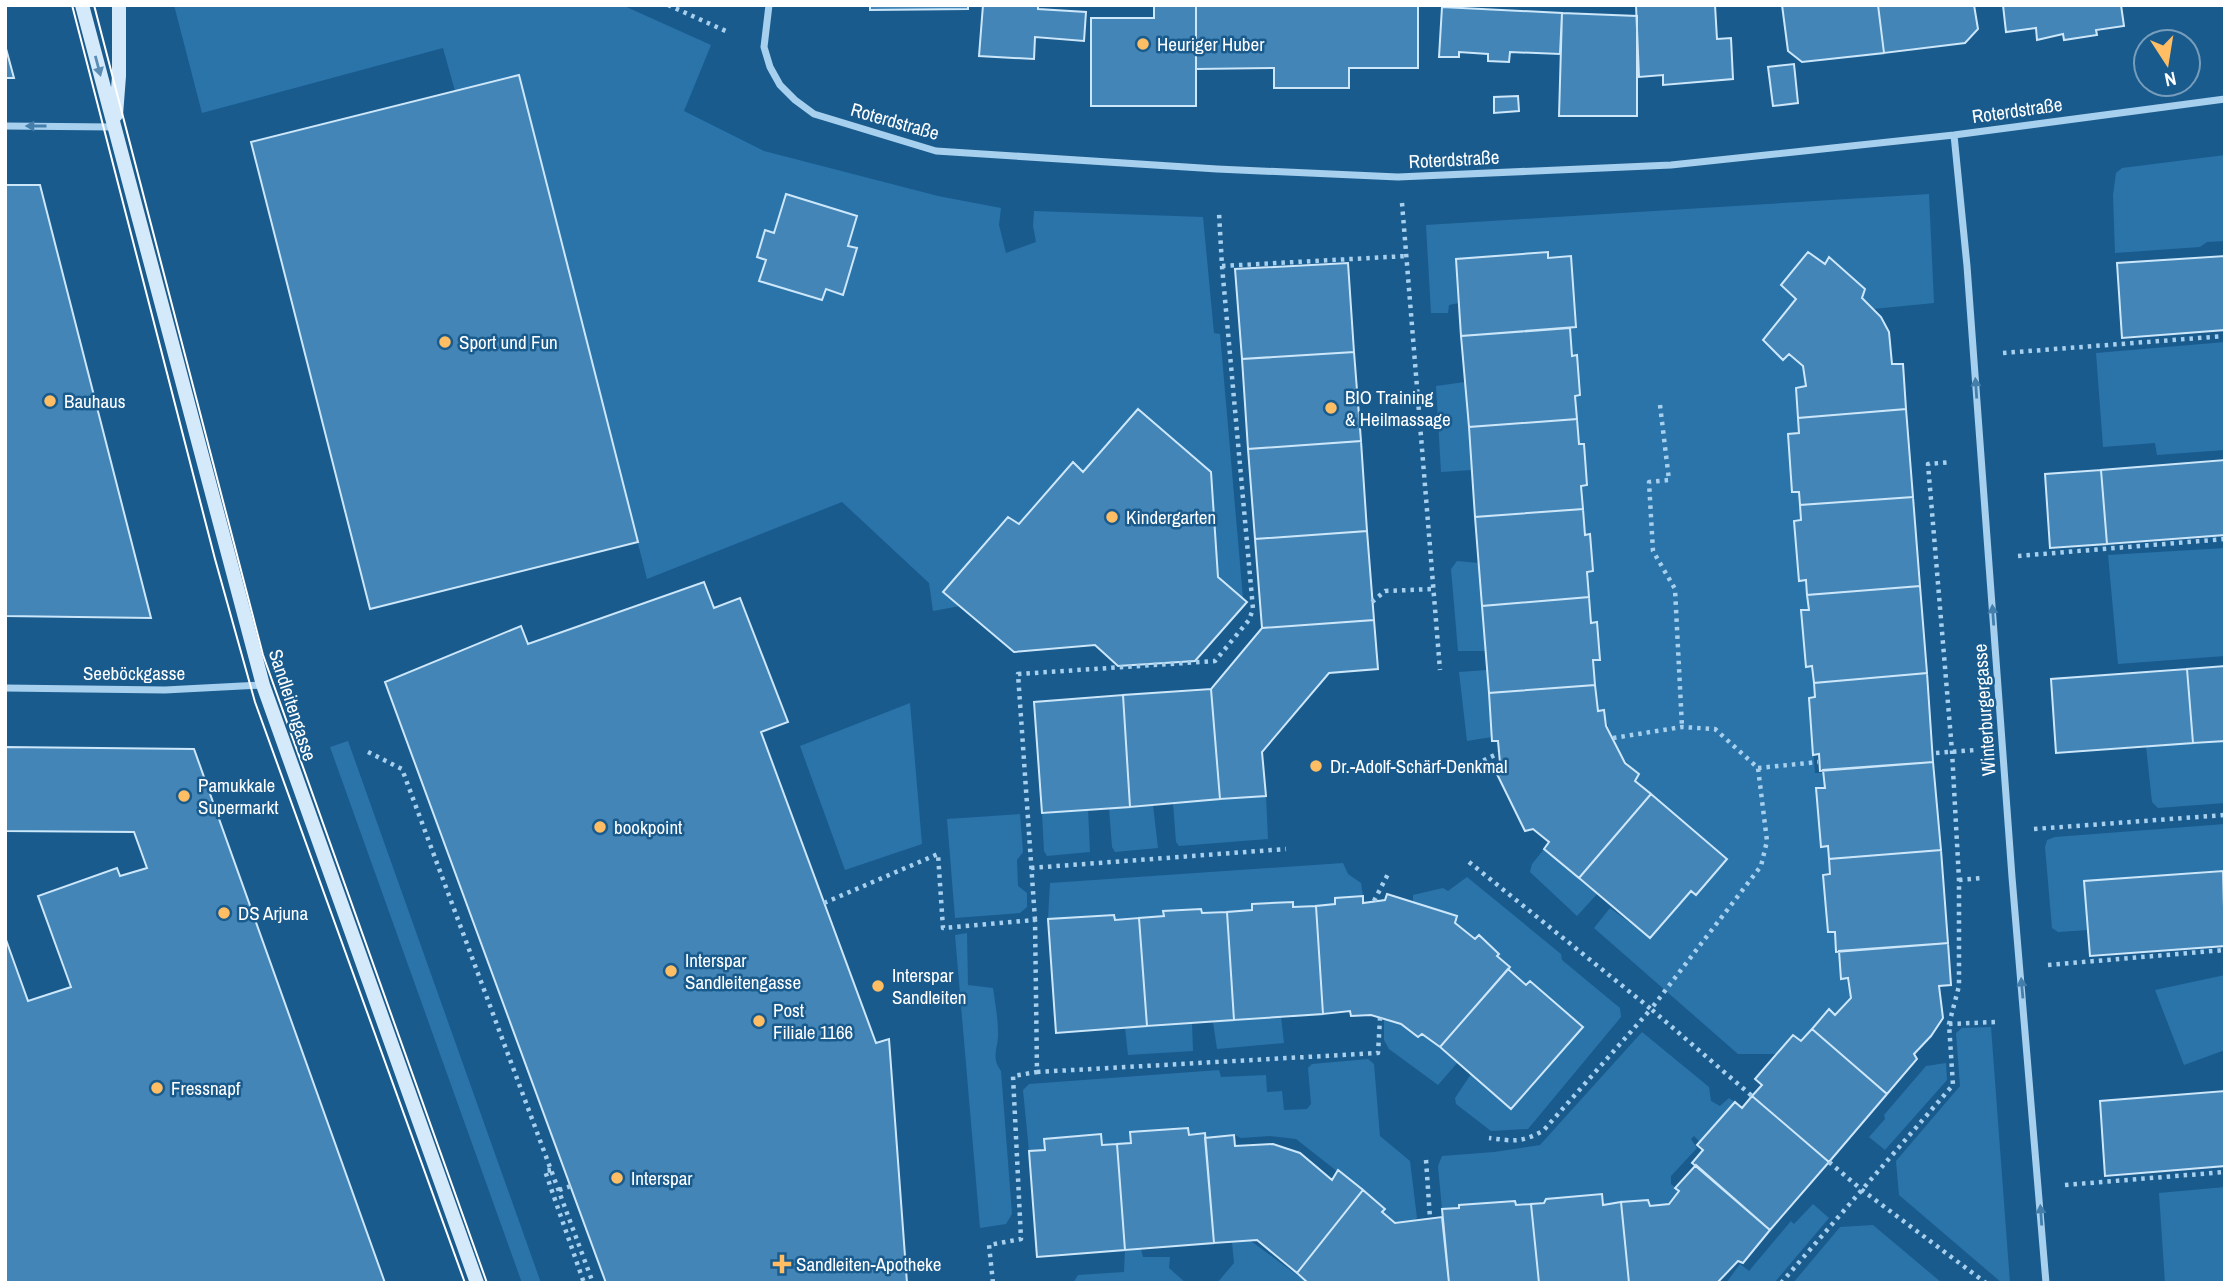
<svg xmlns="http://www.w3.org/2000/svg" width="2230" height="1288" font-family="'Archivo Narrow',sans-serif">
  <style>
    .green { fill: #2a74aa }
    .building { fill: #4385b6; stroke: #cde7fa; stroke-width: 2 }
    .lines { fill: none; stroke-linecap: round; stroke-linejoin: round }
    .path { stroke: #a7d0ee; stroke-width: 4.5; stroke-dasharray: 3.5 5; stroke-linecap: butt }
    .minor { stroke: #a7d0ee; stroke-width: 7 }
    .secondary { stroke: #d4e9fa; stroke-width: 14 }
    .tram { stroke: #fff; stroke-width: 2 }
    .oneway { fill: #5b8db4 }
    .oneway2 { fill: #447eab }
    .poi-dot { fill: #ffbe64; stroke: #1a5b8e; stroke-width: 2.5 }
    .labels { text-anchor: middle; stroke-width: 5; stroke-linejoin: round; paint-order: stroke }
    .poi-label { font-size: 19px; fill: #fff; stroke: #1a5b8e; text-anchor: start }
    .street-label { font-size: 19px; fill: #fff; stroke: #1a5b8e }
  </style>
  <rect width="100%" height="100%" fill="#1a5b8e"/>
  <path class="green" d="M 174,5 L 622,5 L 711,45 L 684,111 L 764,151 L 938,196 L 1001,208 L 999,225 L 1006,253 L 1036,242 L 1033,226 L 1034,211 L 1203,217 L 1214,333 L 1220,334 L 1243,598 L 1218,577 L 1211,472 L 1138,409 L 1083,472 L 1072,462 L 1019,524 L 1008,518 L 943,591 L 960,606 L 933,611 L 929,583 L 842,502 L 647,579 L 519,75 L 455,91 L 443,48 L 202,113 Z
    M 2225,155 L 2225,241 L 2207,242 L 2200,247 L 2115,253 L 2113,195 L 2116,173 L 2122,168 Z
    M 1929,194 L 1934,303 L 1873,309 L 1862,298 L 1865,289 L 1829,257 L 1763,340 L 1783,360 L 1789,354 L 1803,366 L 1806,386 L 1796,389 L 1799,433 L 1788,435 L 1792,492 L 1799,492 L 1801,520 L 1795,521 L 1799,580 L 1806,580 L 1809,610 L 1807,667 L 1812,666 L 1815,697 L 1809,698 L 1815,773 L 1823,773 L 1825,788 L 1816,789 L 1821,846 L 1828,846 L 1830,874 L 1823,875 L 1828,931 L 1835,932 L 1836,952 L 1839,951 L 1851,998 L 1835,1015 L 1829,1010 L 1801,1041 L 1793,1035 L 1777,1054 L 1738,1054 L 1594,928 L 1610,908 L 1651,938 L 1691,891 L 1726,859 L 1635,781 L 1638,774 C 1620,758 1608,735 1604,710 L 1598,711 L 1593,660 L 1599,660 L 1597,622 L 1591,623 L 1587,572 L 1593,571 L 1590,535 L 1585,535 L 1581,486 L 1587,485 L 1584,444 L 1579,444 L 1575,396 L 1580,394 L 1577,356 L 1572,356 L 1570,328 L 1576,327 L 1570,256 L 1548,258 L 1548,252 L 1456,259 L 1459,303 L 1449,305 L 1448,313 L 1431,313 L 1426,225 Z
    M 2225,342 L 2225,450 L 2157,455 L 2155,443 L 2103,447 L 2096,353 Z
    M 1465,382 L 1472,470 L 1441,472 L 1436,386 Z
    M 2225,548 L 2225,656 L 2118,664 L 2108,555 Z
    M 1457,561 L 1479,563 L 1486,651 L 1458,651 L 1451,569 Z
    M 1487,670 L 1492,737 L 1467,741 L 1459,672 Z
    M 910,703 L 922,844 L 845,870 L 800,746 Z
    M 348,741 L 541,1283 L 522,1283 L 330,747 Z
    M 2225,741 L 2225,803 L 2158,808 L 2152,802 L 2146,746 Z
    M 1266,796 L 1268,839 L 1179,846 L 1176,842 L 1173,803 Z
    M 1153,805 L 1158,848 L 1115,852 L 1112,847 L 1109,808 Z
    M 1088,809 L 1090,852 L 1047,856 L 1044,851 L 1042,813 Z
    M 1020,814 L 1023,852 L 1017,860 L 1018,886 L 1027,893 L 1027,907 L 1020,913 L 955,918 L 947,819 Z
    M 2225,824 L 2225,870 L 2084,881 L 2088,930 L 2058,932 L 2052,928 L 2045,847 L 2047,840 L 2055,837 Z
    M 1544,849 L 1598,893 L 1577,916 L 1530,872 L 1532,864 Z
    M 1343,863 L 1348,874 L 1361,883 L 1363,896 L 1335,898 L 1335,904 L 1293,907 L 1293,902 L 1252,904 L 1252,910 L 1202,913 L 1201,909 L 1164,911 L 1164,916 L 1115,920 L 1114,915 L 1048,919 L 1050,883 Z
    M 1467,877 L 1561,954 L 1562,960 L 1620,1008 L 1621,1017 L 1528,1129 L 1491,1131 L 1456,1104 L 1455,1098 L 1471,1074 L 1511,1109 L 1583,1027 L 1530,981 L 1526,985 L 1508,969 L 1509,967 L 1497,956 L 1499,953 L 1479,936 L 1475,939 L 1413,902 L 1413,895 L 1443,888 L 1448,891 Z
    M 967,933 L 968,985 L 993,988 C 995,1002 998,1018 998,1033 C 999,1047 990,1056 1001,1071 L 1012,1214 L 1006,1224 L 980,1228 L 955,935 Z
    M 2225,975 L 2225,1050 L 2184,1065 L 2155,990 Z
    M 1281,1017 L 1284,1043 L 1217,1049 L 1213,1022 Z
    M 1384,1018 L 1401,1024 L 1418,1037 L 1422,1034 L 1458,1062 L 1438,1085 L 1389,1049 L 1384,1040 Z
    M 1192,1023 L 1193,1051 L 1128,1055 L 1125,1028 Z
    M 1991,1027 L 2010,1283 L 2002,1283 L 1899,1195 L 1896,1161 L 1960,1086 L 1956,1033 L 1962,1028 Z
    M 1642,1032 L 1709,1087 L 1711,1101 L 1720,1106 L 1729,1098 L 1735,1102 L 1700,1142 L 1694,1136 L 1691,1139 L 1697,1148 L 1671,1176 L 1671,1184 L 1679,1191 L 1669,1204 L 1650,1206 L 1647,1200 L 1603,1205 L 1602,1194 L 1516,1205 L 1515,1201 L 1459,1205 L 1459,1208 L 1442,1209 L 1438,1166 L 1442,1156 L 1494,1152 L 1540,1145 Z
    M 1368,1059 L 1374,1064 L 1380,1136 L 1410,1161 L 1417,1218 L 1412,1222 L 1395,1223 L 1382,1212 L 1385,1209 L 1296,1139 L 1270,1136 L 1241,1138 L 1234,1135 L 1205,1138 L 1189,1135 L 1187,1128 L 1130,1132 L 1131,1143 L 1102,1145 L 1100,1134 L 1045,1139 L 1045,1150 L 1029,1151 L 1023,1090 L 1029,1084 L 1219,1070 L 1221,1077 L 1266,1075 L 1267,1092 L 1282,1091 L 1284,1110 L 1307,1109 L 1311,1104 L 1308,1068 L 1312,1064 Z
    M 1946,1063 L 1947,1080 L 1885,1150 L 1869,1137 L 1885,1119 L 1884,1115 L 1926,1066 Z
    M 2225,1187 L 2225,1283 L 2165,1283 L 2159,1193 Z
    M 1813,1204 L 1829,1218 L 1774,1283 L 1726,1283 L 1740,1264 L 1749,1271 L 1791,1221 L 1794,1224 Z
    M 1873,1225 L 1942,1283 L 1793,1283 L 1840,1227 Z
    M 1251,1241 L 1308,1283 L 1217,1283 L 1234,1263 L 1232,1242 Z
    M 1141,1249 L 1143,1257 L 1170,1257 L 1169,1268 L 1186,1283 L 1073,1283 L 1078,1275 L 1124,1272 L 1125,1250 Z"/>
  <path class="building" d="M 870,5 L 968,5 L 968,9 L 870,10 Z
    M 983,5 L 1038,5 L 1038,9 L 1086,12 L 1084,41 L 1035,37 L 1034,59 L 979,56 Z
    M 1154,5 L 1196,5 L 1196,106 L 1091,106 L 1091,18 L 1154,18 Z
    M 1196,5 L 1418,5 L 1418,68 L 1349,68 L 1349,88 L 1274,88 L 1274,68 L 1196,69 Z
    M 1636,5 L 1715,5 L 1717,39 L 1731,38 L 1733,79 L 1663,85 L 1663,75 L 1639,77 Z
    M 1782,5 L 1878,5 L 1884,53 L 1802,62 L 1788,51 Z
    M 1878,5 L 1974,5 L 1978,29 L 1965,43 L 1884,53 Z
    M 2003,5 L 2121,5 L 2124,26 L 2096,30 L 2097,35 L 2064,40 L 2063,34 L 2037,40 L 2036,28 L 2006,32 Z
    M 1442,7 L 1562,13 L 1560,54 L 1510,52 L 1509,62 L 1488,61 L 1488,54 L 1459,52 L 1459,57 L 1439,57 Z
    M 1562,13 L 1637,16 L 1637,116 L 1559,116 Z
    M 5,45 L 14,78 L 5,78 Z
    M 1794,64 L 1798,103 L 1773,106 L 1768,67 Z
    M 519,75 L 638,542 L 370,609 L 251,142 Z
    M 1518,96 L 1519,111 L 1494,113 L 1494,97 Z
    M 5,185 L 40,185 L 151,618 L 5,616 Z
    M 786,194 L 857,216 L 848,246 L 857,248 L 843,295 L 826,289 L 822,300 L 759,281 L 766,260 L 757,257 L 765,230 L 774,233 Z
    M 1548,252 L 1548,258 L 1571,256 L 1576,327 L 1461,336 L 1456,259 Z
    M 1808,252 L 1825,264 L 1829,257 L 1865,289 L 1862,298 L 1881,317 L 1889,332 L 1892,364 L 1903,364 L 1906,409 L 1798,418 L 1796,388 L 1806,386 L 1803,366 L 1789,354 L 1783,360 L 1763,340 L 1796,299 L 1781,285 Z
    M 2225,256 L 2225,330 L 2122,338 L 2117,263 Z
    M 1348,263 L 1354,352 L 1242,359 L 1235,269 Z
    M 1570,328 L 1572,356 L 1577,355 L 1580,395 L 1575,396 L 1577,419 L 1469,427 L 1461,336 Z
    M 1354,352 L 1361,441 L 1248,449 L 1242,359 Z
    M 1138,409 L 1211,472 L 1218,577 L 1247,602 L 1195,661 L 1118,666 L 1095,645 L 1014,652 L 943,592 L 1008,517 L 1019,524 L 1073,462 L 1083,472 Z
    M 1906,409 L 1913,497 L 1800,505 L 1799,492 L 1792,492 L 1788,434 L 1799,433 L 1798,418 Z
    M 1577,419 L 1579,444 L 1584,444 L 1587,485 L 1581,486 L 1583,509 L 1475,517 L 1469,427 Z
    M 1361,441 L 1367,531 L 1255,539 L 1248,449 Z
    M 2225,460 L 2225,535 L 2107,544 L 2101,470 Z
    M 2101,470 L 2107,544 L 2050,548 L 2045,474 Z
    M 1913,497 L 1920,586 L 1807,595 L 1806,580 L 1799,581 L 1794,521 L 1801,520 L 1800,505 Z
    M 1583,509 L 1585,535 L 1590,534 L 1593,571 L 1587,572 L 1589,597 L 1482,606 L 1475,517 Z
    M 1367,531 L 1374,620 L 1262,628 L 1255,539 Z
    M 704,582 L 714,608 L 740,598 L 788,722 L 761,732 L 876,1043 L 889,1039 L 907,1283 L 606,1283 L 385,682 L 521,626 L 528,644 Z
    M 1920,586 L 1927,673 L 1814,683 L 1812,666 L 1806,667 L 1801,610 L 1809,610 L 1807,595 Z
    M 1589,597 L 1591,623 L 1597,622 L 1600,660 L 1593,660 L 1595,685 L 1489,693 L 1482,606 Z
    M 1374,620 L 1378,669 L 1329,673 L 1262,752 L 1266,796 L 1220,799 L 1211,689 L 1262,628 Z
    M 2225,666 L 2225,741 L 2193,743 L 2187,669 Z
    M 2187,669 L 2193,743 L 2056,753 L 2051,679 Z
    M 1927,673 L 1933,762 L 1820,771 L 1819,754 L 1813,755 L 1809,698 L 1815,697 L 1814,683 Z
    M 1595,685 L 1598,711 L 1604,710 L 1606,726 L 1625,763 L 1639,774 L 1635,781 L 1651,794 L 1579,878 L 1544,849 L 1549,842 L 1533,829 L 1525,831 L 1493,766 L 1500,763 L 1498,741 L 1492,741 L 1489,693 Z
    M 1211,689 L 1220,799 L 1130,807 L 1123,695 Z
    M 1123,695 L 1130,807 L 1042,813 L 1034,702 Z
    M 5,747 L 194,749 L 385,1283 L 5,1283 L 5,937 L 28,1001 L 71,987 L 38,896 L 117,868 L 120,876 L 147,868 L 134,832 L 5,831 Z
    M 1933,762 L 1941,850 L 1829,859 L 1828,846 L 1821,847 L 1816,788 L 1825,788 L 1823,770 Z
    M 1651,794 L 1727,859 L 1696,895 L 1691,891 L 1650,938 L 1579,878 Z
    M 1941,850 L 1948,943 L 1836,952 L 1835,932 L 1828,932 L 1823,875 L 1830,874 L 1829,859 Z
    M 2223,871 L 2225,946 L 2090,956 L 2084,881 Z
    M 1387,894 L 1457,916 L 1455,923 L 1475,939 L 1479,935 L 1499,954 L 1497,956 L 1510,967 L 1440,1047 L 1422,1034 L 1418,1037 L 1401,1024 L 1371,1015 L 1351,1016 L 1350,1011 L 1323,1014 L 1316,906 L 1335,904 L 1335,898 L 1363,896 L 1363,903 L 1385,900 Z
    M 1293,902 L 1293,907 L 1316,906 L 1323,1014 L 1234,1020 L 1227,912 L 1252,910 L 1252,904 Z
    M 1201,909 L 1202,913 L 1227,912 L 1234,1020 L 1147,1026 L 1139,918 L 1164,916 L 1163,911 Z
    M 1114,915 L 1115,920 L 1139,918 L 1147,1026 L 1056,1033 L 1048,919 Z
    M 1948,943 L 1951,985 L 1939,986 L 1943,1018 L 1931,1036 L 1914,1054 L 1917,1059 L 1887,1094 L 1812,1029 L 1829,1009 L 1835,1015 L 1851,998 L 1848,978 L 1841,979 L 1839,951 Z
    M 1508,969 L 1526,985 L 1530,981 L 1583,1027 L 1511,1109 L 1440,1047 Z
    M 1812,1029 L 1887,1094 L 1829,1162 L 1752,1096 L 1762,1085 L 1755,1079 L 1793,1035 L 1801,1041 Z
    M 2225,1091 L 2225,1166 L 2105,1176 L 2100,1101 Z
    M 1752,1096 L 1829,1162 L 1770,1230 L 1692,1163 L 1703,1150 L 1697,1145 L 1735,1102 L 1742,1108 Z
    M 1188,1128 L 1189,1135 L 1205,1133 L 1214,1243 L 1125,1250 L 1117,1144 L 1131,1143 L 1130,1132 Z
    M 1101,1134 L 1102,1145 L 1117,1144 L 1125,1250 L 1037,1257 L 1029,1151 L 1045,1150 L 1044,1139 Z
    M 1234,1135 L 1235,1146 L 1273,1144 L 1300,1153 L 1332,1180 L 1338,1170 L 1363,1190 L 1297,1273 L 1257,1240 L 1214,1243 L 1205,1138 Z
    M 1696,1165 L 1770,1230 L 1743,1263 L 1738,1261 L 1717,1283 L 1629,1283 L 1621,1202 L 1648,1200 L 1650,1206 L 1669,1204 L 1679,1191 L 1675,1188 Z
    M 1363,1190 L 1385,1209 L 1382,1212 L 1395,1223 L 1442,1217 L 1449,1283 L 1308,1283 L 1297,1273 Z
    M 1602,1194 L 1603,1205 L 1621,1202 L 1629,1283 L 1539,1283 L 1531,1204 L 1544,1203 L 1546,1199 Z
    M 1515,1201 L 1516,1205 L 1531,1204 L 1539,1283 L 1449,1283 L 1442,1209 L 1459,1208 L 1459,1205 Z"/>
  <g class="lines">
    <path class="path" d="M 668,5 L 728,32
      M 1402,203 L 1440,670
      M 1222,266 L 1407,256
      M 2003,353 L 2225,336
      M 1660,405 L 1669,480 L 1649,482 L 1653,551 L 1675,589 L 1682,727
      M 2018,556 L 2225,539
      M 1372,602 L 1385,591 L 1432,589
      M 1613,738 L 1682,727 L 1715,729 L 1758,768 L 1767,841 L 1761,866 L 1651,1009 L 1752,1096
      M 368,752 L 402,769 L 593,1283
      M 1936,753 L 1975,750
      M 1468,768 L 1499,753
      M 1758,768 L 1818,762
      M 2034,829 L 2225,815
      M 1469,862 L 1651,1009 L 1543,1131 C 1520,1143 1514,1141 1489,1138
      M 1031,868 L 1286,849
      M 1959,880 L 1983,878
      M 1374,901 L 1388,874
      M 824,903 L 938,854 L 943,928 L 1035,920 L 1037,1072 L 1013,1076 L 1021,1239 L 989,1245 L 993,1283
      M 1035,920 L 1018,674 L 1215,661 L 1249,620 L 1253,609 L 1222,266 L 1219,213
      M 2048,965 L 2225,950
      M 1949,1024 L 1995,1022
      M 1037,1072 L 1378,1053 L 1380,1018
      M 1426,1160 L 1430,1218
      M 1829,1162 L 1862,1190 L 1986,1283
      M 551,1170 L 545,1171 L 584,1283
      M 2065,1185 L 2225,1172
      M 559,1190 L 571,1186
      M 1781,1283 L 1953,1085 L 1949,1024 L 1959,986 L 1959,880 L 1952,751 L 1928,464 L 1951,462"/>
    <path class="minor" d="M 769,5 L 764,47 L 770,67 L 780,85 L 795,100 L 814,114 L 936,151 L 1217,169 L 1398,177 L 1671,165 L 1954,135 L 2225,99
      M 5,126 L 114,127
      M 1954,135 L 1967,266 L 2012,877 L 2046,1283
      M 5,688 L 165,690 L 263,685"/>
    <path class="secondary" d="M 82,5 L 263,685 L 477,1283
      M 116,115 L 119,76 L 119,5"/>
    <path class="tram" d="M 72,5 L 215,559 L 255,702 L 465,1283
      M 94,5 L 263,655 L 487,1283"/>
  </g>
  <defs><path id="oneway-solid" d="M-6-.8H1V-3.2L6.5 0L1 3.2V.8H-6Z" transform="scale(1.75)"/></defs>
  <use class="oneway" href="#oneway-solid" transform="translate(98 66) rotate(75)"/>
  <g class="oneway2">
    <use href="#oneway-solid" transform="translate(36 126) rotate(-180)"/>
    <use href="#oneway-solid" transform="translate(1976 388) rotate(-94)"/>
    <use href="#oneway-solid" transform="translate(1993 615) rotate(-94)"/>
    <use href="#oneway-solid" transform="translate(2022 988) rotate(-95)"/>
    <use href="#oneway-solid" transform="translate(2041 1215) rotate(-94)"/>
  </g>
  <g class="poi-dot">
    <circle cx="1143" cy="44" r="7"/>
    <circle cx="445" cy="342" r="7"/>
    <circle cx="50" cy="401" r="7"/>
    <circle cx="1331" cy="408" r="7"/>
    <circle cx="1112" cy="517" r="7"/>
    <circle cx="1316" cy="766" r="7"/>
    <circle cx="184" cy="796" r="7"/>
    <circle cx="600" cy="827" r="7"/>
    <circle cx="224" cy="913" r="7"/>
    <circle cx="671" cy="971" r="7"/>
    <circle cx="878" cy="986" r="7"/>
    <circle cx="759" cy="1021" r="7"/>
    <circle cx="157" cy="1088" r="7"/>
    <circle cx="617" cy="1178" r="7"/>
    <path d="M778.5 1253.5h7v7h7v7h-7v7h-7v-7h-7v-7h7z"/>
  </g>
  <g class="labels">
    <g class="poi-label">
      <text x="1157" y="51">Heuriger Huber</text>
      <text x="459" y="349">Sport und Fun</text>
      <text x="1345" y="404">BIO Training<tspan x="1345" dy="22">&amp; Heilmassage</tspan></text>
      <text x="64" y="408">Bauhaus</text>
      <text x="1126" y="524">Kindergarten</text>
      <text x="1330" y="773">Dr.-Adolf-Schärf-Denkmal</text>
      <text x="198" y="792">Pamukkale<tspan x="198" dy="22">Supermarkt</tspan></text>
      <text x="614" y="834">bookpoint</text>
      <text x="238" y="920">DS Arjuna</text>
      <text x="685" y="967">Interspar<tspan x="685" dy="22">Sandleitengasse</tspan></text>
      <text x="892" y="982">Interspar<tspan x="892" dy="22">Sandleiten</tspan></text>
      <text x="773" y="1017">Post<tspan x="773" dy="22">Filiale 1166</tspan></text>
      <text x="171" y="1095">Fressnapf</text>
      <text x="631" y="1185">Interspar</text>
      <text x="796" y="1271">Sandleiten-Apotheke</text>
    </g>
    <g class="street-label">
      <text transform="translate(2017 110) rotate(-8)" y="7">Roterdstraße</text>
      <text transform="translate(895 121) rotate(16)" y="7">Roterdstraße</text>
      <text transform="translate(1454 159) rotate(-3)" y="7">Roterdstraße</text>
      <text x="134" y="680">Seeböckgasse</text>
      <text transform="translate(293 705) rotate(72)" y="7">Sandleitengasse</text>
      <text transform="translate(1984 710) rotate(-94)" y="7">Winterburgergasse</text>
    </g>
  </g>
  <rect width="2230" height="1288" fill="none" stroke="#ffffff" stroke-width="14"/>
  <g transform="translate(2167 63) rotate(168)"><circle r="33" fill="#1a5b8e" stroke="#769dbb" stroke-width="2"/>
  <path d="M0-5L12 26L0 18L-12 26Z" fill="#ffbe64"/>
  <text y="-10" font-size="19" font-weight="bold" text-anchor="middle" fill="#ffffff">N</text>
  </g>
</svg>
